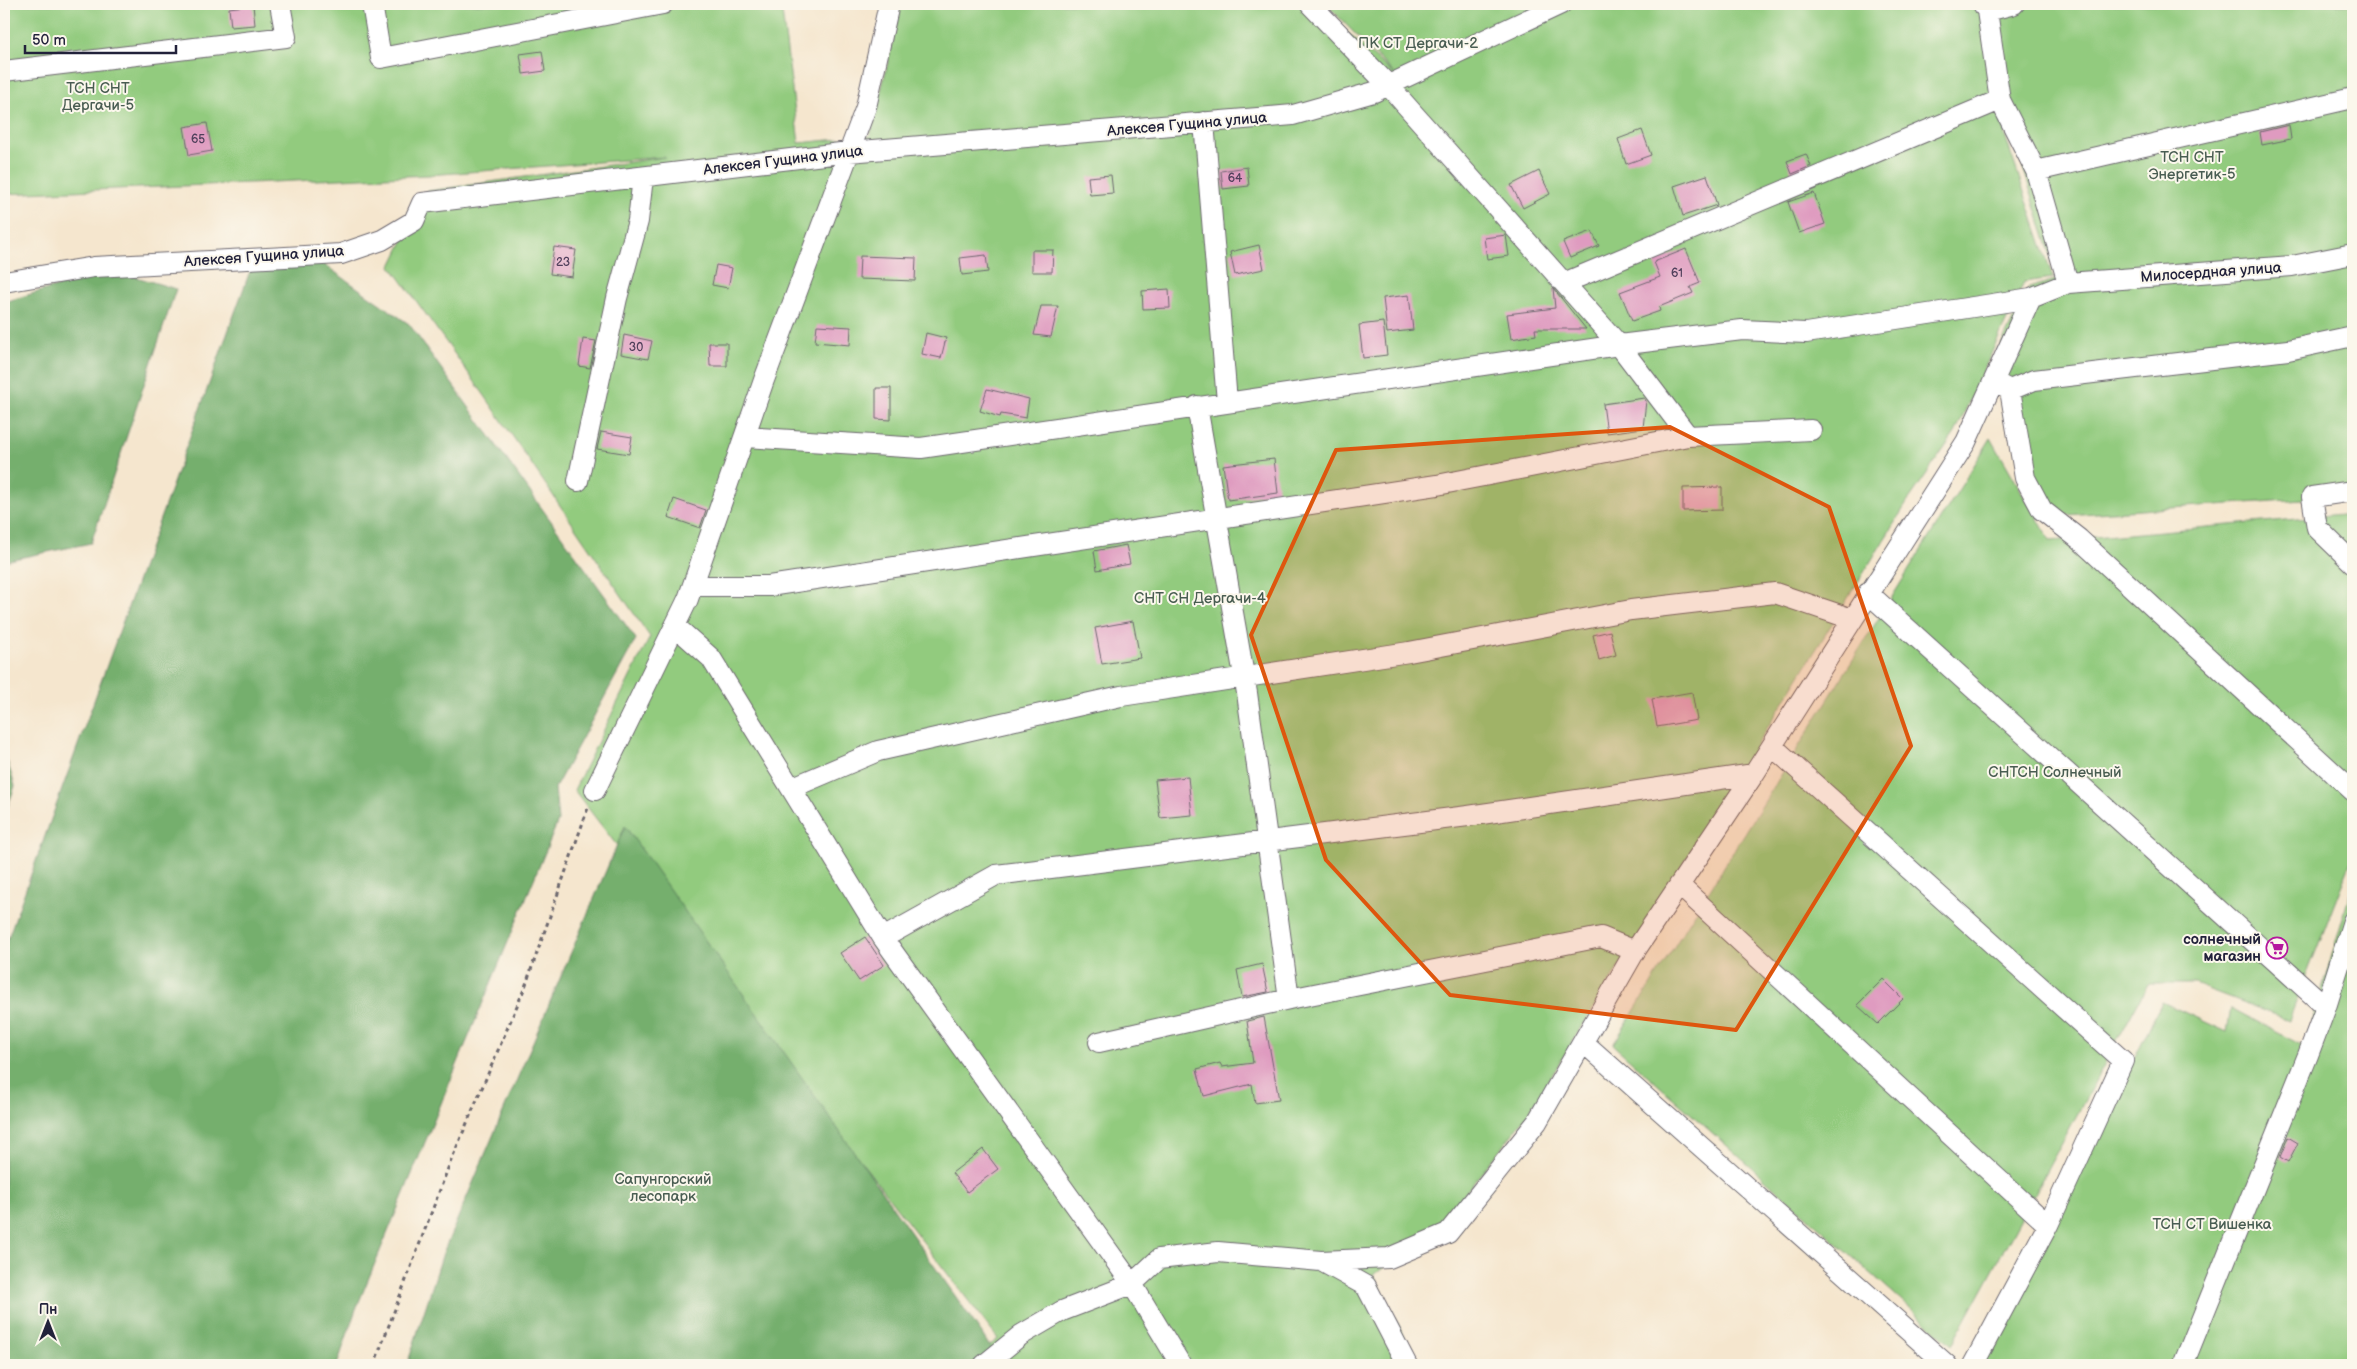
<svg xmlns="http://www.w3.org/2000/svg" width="2357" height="1369" font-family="'Balsamiq Sans',sans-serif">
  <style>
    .green { fill: #92cb7e; stroke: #5a765c }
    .forest { fill: #75af6d; stroke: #4c6854 }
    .building { fill: #df9bc0 }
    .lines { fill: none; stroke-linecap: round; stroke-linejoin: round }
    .minor-casing { stroke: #6c676e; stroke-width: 22 }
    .path { stroke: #6c676e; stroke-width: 3; stroke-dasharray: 4 4; stroke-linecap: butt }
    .minor { stroke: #fff; stroke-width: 20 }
    .marked { fill: #de560e; fill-opacity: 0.2; stroke: #de560e; stroke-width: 4; stroke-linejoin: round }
    .labels { text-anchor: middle; stroke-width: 4; stroke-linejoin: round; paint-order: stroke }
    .number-label { font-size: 12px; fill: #51405c }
    .park-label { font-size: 15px; fill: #495d52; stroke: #fbf7ec }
    .street-label { font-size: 15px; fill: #22223b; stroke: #fbf7ec }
    .poi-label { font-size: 15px; font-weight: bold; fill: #22223b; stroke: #fbf7ec; text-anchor: end }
  </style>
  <rect width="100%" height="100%" fill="#fbf7ec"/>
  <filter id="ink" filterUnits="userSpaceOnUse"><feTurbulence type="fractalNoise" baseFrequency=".02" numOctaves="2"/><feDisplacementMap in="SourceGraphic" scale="10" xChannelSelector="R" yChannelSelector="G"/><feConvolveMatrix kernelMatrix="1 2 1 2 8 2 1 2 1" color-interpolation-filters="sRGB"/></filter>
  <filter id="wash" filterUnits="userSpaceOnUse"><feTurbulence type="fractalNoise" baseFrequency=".0096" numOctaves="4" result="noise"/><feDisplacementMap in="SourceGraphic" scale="20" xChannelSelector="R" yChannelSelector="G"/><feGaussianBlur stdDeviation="1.12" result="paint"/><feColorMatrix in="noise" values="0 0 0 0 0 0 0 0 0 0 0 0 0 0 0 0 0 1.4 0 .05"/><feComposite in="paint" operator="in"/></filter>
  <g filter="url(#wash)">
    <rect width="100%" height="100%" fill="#f5e6ce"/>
    <path class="green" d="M 4,4 L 781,4 L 799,143 L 870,136 L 902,4 L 1316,4 L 1400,80 L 1326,4 L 2353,4 L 2353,489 L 2304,499 L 2037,517 L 2050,541 L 2353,514 L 2353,856 L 2289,1020 L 2194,984 L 2148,984 L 1952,1345 L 1613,1045 L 1991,438 L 2032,510 L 2004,399 L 1984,379 L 2029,288 L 2058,279 L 2022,164 L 2000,121 L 2053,278 L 2024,282 L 1955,433 L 1910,498 L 1526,1117 L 1443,1221 L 1374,1275 L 1418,1365 L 965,1365 L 998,1339 L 574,790 L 650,637 L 485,396 L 391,266 L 427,191 L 665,157 L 429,175 L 4,194 Z
      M 2353,883 L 2353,1365 L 1982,1365 L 2162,1002 L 2227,1032 L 2231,1008 L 2305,1047 Z"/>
    <path class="forest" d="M 315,258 L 409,324 L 636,639 L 555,788 L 558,821 L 356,1309 L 337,1365 L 4,1365 L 4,949 L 250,271 Z
      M 113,270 L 176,289 L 91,543 L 4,561 L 4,302 Z
      M 4,751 L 15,786 L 4,817 Z
      M 625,826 L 982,1334 L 1001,1365 L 407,1365 L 443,1253 Z"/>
    <g id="blocks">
      <path class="building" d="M 253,5 L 255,25 L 231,27 L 229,8 Z
        M 542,51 L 545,71 L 523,74 L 520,54 Z
        M 207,123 L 212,151 L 189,155 L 184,127 Z
        M 2289,125 L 2291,139 L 2262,145 L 2260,132 Z
        M 1642,130 L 1651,155 L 1626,164 L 1618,139 Z
        M 1806,154 L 1811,166 L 1792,174 L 1787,161 Z
        M 1247,167 L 1249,186 L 1223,189 L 1221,171 Z
        M 1539,171 L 1550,194 L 1523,208 L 1511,185 Z
        M 1111,175 L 1113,193 L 1090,195 L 1088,177 Z
        M 1707,175 L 1717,205 L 1683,216 L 1674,186 Z
        M 1814,193 L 1825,224 L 1799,233 L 1788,202 Z
        M 1592,231 L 1599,246 L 1570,258 L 1563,242 Z
        M 1506,235 L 1509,256 L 1487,259 L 1484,238 Z
        M 1259,245 L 1264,269 L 1235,275 L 1230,252 Z
        M 554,247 L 576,250 L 572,277 L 550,274 Z
        M 1686,249 L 1700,283 L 1690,287 L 1693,293 L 1659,307 L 1660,311 L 1632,321 L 1620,292 L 1660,277 L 1654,262 Z
        M 1032,250 L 1053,250 L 1052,272 L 1032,272 Z
        M 986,255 L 988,272 L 962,275 L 960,258 Z
        M 860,256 L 916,258 L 915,281 L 859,279 Z
        M 716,265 L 732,268 L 728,288 L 712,285 Z
        M 1553,288 L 1586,329 L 1535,329 L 1536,335 L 1511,339 L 1507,314 L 1555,308 Z
        M 1169,289 L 1170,308 L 1143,309 L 1142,291 Z
        M 1409,295 L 1413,330 L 1387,333 L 1383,298 Z
        M 1041,306 L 1058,306 L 1051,337 L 1034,335 Z
        M 1383,322 L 1387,355 L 1363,358 L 1359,325 Z
        M 817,325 L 851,327 L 850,345 L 815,342 Z
        M 926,333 L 946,338 L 941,358 L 922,354 Z
        M 624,335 L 652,341 L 648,359 L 621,354 Z
        M 583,339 L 596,341 L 590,368 L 579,366 Z
        M 709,343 L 727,343 L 727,366 L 710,366 Z
        M 876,388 L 891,388 L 891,420 L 876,419 Z
        M 987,389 L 1029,399 L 1026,418 L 1001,414 L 1000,417 L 980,411 Z
        M 1644,398 L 1646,401 L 1643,428 L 1607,433 L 1603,404 Z
        M 601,432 L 632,437 L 629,454 L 597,449 Z
        M 1274,459 L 1278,493 L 1228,500 L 1223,465 Z
        M 1722,487 L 1722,510 L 1683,511 L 1683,488 Z
        M 674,499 L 706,510 L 700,528 L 668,517 Z
        M 1126,545 L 1130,564 L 1097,570 L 1094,551 Z
        M 1133,621 L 1140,658 L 1102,664 L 1095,628 Z
        M 1610,631 L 1616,655 L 1599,660 L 1593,635 Z
        M 1692,692 L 1697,720 L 1657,727 L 1652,699 Z
        M 1188,777 L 1192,815 L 1160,818 L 1155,780 Z
        M 865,937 L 884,965 L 859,981 L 840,953 Z
        M 1262,964 L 1268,992 L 1242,997 L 1237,970 Z
        M 1883,979 L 1903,999 L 1878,1024 L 1857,1005 Z
        M 1264,1017 L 1279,1100 L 1255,1103 L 1252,1084 L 1204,1096 L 1197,1069 L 1220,1063 L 1222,1067 L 1253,1063 L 1247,1021 Z
        M 2288,1137 L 2298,1143 L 2288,1162 L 2280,1157 Z
        M 983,1149 L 998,1169 L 967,1192 L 952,1173 Z"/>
    </g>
  </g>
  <g filter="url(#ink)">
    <use href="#blocks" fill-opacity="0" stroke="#6c676e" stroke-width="1"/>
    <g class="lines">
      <g class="minor-casing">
        <path id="minor" d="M 372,4 L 381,58 L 663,4
          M 1310,4 L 1388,85 L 1619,345 L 1688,436
          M 1987,11 L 2014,4
          M 4,71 L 286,37 L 280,4
          M 1204,122 L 1227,402
          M 2036,171 L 2353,98
          M 4,282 L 94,267 L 341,254 L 382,240 L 414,221 L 422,203 L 849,152 L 1293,115 L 1374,92 L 1561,4
          M 1564,283 L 2000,100
          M 2068,283 L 2292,266 L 2353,254
          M 1998,384 L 2010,390 L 2034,380 L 2288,350 L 2353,336
          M 2010,390 L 2025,478 L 2042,510 L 2079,539 L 2353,791
          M 1197,406 L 1247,693 L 1289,999
          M 745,437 L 921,448 L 1619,345 L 1742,330 L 1806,333 L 2031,298 L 2068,283 L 2036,171 L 2000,100 L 1987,11 L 1983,4
          M 578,481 L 617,298 L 638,221 L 643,177
          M 2353,491 L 2312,497 L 2317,528 L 2353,563
          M 693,586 L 769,586 L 1437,485 L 1688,436 L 1811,430
          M 1868,593 L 2326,1007
          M 675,626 L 711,658 L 883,938 L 1132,1284 L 1181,1365
          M 1772,746 L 2123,1061 L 2048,1225 L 1973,1365
          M 791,788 L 878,751 L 1121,696 L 1409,652 L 1631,610 L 1775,593 L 1852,619
          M 595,790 L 688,599 L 764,380 L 866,107 L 889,4
          M 1679,885 L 2048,1225
          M 883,938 L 996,875 L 1468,816 L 1754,774
          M 1099,1042 L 1289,999 L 1601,937 L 1635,951
          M 1583,1042 L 1947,1365
          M 1321,1261 L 1389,1258 L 1448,1233 L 1537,1122 L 1635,951 L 1754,774 L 1966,442 L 2031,298
          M 984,1365 L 1021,1335 L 1062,1311 L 1132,1284 L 1159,1259 L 1218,1252 L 1321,1261 L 1366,1286 L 1407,1365
          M 2183,1365 L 2308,1055 L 2326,1007 L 2353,921"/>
      </g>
      <path class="path" d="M 374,1365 L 450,1163 L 525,987 L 588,808"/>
      <use href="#minor" class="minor"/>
    </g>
  </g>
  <path class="marked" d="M 1670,427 L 1829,507 L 1911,746 L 1736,1030 L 1450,995 L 1326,860 L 1251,635 L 1336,450 Z"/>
  <defs>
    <g id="supermarket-ring" transform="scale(1.125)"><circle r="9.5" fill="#fbf7ec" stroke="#b5179e" stroke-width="1.5"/><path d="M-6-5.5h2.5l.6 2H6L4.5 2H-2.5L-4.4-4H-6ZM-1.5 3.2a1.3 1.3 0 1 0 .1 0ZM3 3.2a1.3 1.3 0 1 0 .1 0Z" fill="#b5179e"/></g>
  </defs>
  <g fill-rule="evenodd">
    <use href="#supermarket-ring" x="2277" y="948"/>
  </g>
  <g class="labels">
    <g class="number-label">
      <text x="198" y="143">65</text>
      <text x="1235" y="182">64</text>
      <text x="563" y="266">23</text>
      <text x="1677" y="277">61</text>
      <text x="636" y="351">30</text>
    </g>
    <g class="park-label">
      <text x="1418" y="48">ПК СТ Дергачи-2</text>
      <text x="98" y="93">ТСН СНТ<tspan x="98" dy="17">Дергачи-5</tspan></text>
      <text x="2192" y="162">ТСН СНТ<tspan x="2192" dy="17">Энергетик-5</tspan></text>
      <text x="1200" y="603">СНТ СН Дергачи-4</text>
      <text x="2055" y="777">СНТСН Солнечный</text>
      <text x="663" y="1184">Сапунгорский<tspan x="663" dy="17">лесопарк</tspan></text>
      <text x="2212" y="1229">ТСН СТ Вишенка</text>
    </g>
    <g class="street-label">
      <text transform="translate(1187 124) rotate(-5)" y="5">Алексея Гущина улица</text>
      <text transform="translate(783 160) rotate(-7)" y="5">Алексея Гущина улица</text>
      <text transform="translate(264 256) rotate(-4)" y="5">Алексея Гущина улица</text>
      <text transform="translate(2211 272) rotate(-4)" y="5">Милосердная улица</text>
    </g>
    <g class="poi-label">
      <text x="2261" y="944">солнечный<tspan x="2261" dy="17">магазин</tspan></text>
    </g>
  </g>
  <rect width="2357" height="1369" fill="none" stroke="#fbf7ec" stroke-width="20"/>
  <g transform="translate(48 1322)" stroke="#fbf7ec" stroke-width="4" paint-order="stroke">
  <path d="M0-4L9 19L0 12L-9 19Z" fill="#22223b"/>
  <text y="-8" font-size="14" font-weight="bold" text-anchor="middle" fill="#22223b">Пн</text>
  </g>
  <path d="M25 45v8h151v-8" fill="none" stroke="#22223b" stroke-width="2.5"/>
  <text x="32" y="45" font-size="15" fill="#22223b" stroke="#fbf7ec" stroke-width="4" paint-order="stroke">50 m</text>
</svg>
